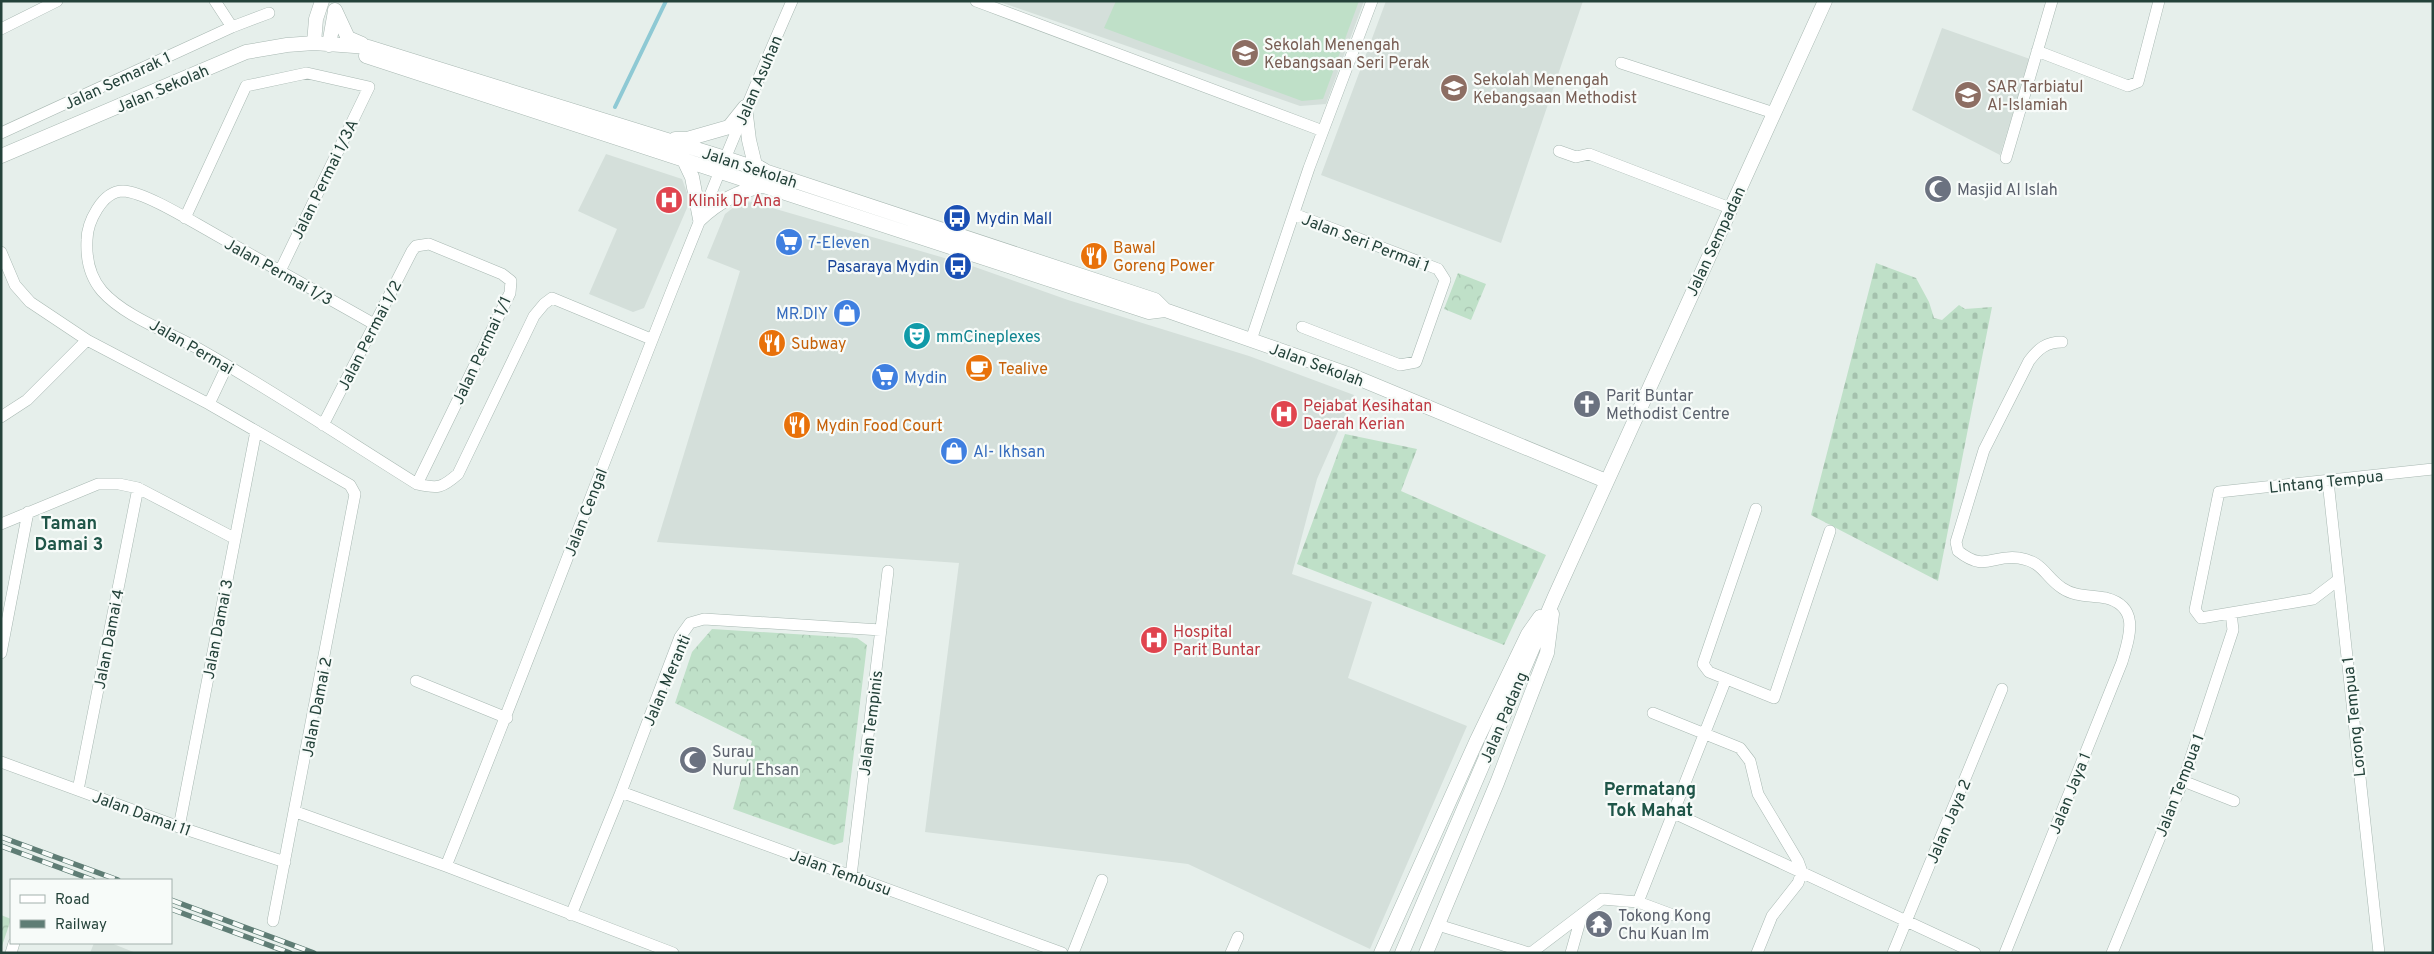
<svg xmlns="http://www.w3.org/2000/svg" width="2434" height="954" font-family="Overpass,sans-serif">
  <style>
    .built { fill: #d4dfda }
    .forest { fill: url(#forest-crowns) }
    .cemetery { fill: url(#cemetery-stones) }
    .pitch { fill: #bfe0c8 }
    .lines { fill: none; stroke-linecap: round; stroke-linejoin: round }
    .stream { stroke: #8ec9d4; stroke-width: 4 }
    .minor-casing { stroke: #a8b8b2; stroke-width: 12 }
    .tertiary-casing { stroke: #a8b8b2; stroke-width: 15 }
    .minor { stroke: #fff; stroke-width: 11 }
    .tertiary { stroke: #fff; stroke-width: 14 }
    .rail-casing { stroke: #5f7d75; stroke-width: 5.5 }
    .rail { stroke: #f7fbf9; stroke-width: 4; stroke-dasharray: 11; stroke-linecap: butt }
    .labels { text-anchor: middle; stroke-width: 4.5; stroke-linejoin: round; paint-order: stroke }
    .education-label { font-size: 16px; fill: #785e54; stroke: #f7fbf9; text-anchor: start }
    .street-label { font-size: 16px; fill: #24423a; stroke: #f7fbf9 }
    .worship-label { font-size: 16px; fill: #5b616d; stroke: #f7fbf9; text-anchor: start }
    .health-label { font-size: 16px; fill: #be3a42; stroke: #f7fbf9; text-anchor: start }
    .transit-label { font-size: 16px; fill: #164399; stroke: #f7fbf9; text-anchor: start }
    .shop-label { font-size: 16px; fill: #366cbe; stroke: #f7fbf9; text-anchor: start }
    .food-label { font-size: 16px; fill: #c56008; stroke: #f7fbf9; text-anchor: start }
    .culture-label { font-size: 16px; fill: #0d838f; stroke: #f7fbf9; text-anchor: start }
    .neighbourhood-label { font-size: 18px; font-weight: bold; fill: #1f5548; stroke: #f7fbf9 }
  </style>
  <defs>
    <pattern id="forest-crowns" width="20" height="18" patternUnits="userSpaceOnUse" patternTransform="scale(1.25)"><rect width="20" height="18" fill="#bfe0c8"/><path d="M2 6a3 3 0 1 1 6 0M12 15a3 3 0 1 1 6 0" fill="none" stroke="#a4c1ad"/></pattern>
    <pattern id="cemetery-stones" width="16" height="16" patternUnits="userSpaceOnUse" patternTransform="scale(1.25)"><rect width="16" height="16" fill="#bfe0c8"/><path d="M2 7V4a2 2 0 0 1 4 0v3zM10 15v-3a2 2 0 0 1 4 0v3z" fill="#a4c1ad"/></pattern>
  </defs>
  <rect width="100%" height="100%" fill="#e6efeb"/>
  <path class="built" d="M 997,1 L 1364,1 L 1326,104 L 1300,106 Z
    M 1386,1 L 1583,1 L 1501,243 L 1321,175 Z
    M 1942,28 L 2030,59 L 2000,155 L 1912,110 Z
    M 606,154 L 682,179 L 690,201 L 644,308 L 633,312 L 589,294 L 617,229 L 578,211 Z
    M 752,202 L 972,266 L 1068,300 L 1249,356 L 1354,395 L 1317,479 L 1292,574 L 1372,602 L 1348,678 L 1467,726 L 1370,949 L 1188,864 L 925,832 L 959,563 L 657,542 L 740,271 L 707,258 L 725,214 L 738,204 Z
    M 94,943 L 111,943 L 136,953 L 90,953 Z"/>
  <path class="forest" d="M 1458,273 L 1486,284 L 1471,320 L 1444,309 Z
    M 712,629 L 857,638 L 867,645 L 843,842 L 834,845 L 733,809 L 752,741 L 675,703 L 692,652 Z
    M 1,915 L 11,919 L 1,949 Z"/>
  <path class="cemetery" d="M 1876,263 L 1916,278 L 1929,302 L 1934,318 L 1942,320 L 1959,305 L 1965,309 L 1992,307 L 1938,581 L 1811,515 Z
    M 1345,434 L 1417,449 L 1401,491 L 1546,555 L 1504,645 L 1297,564 Z"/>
  <path class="pitch" d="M 1116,1 L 1359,1 L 1323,99 L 1302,101 L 1104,28 Z"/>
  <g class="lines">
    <path class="stream" d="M 615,107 L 666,1"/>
    <g class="minor-casing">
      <path id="minor" d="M 215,1 L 232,27
        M 976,1 L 1323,131
        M 1,29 L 57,1
        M 2037,51 L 2128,86 L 2138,82 L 2159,1
        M 1621,63 L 1774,113
        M 1,133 L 232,27 L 269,13
        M 1559,151 L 1576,157 L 1589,154 L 1730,208
        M 2006,158 L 2052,1
        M 1294,214 L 1438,269 L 1445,280 L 1416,362 L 1400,365 L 1302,327
        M 185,218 L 246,86 L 307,73 L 369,87 L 280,271
        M 1,252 L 15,285 L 30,302 L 87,340 L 209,404 L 350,485 L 355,494 L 273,921
        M 374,324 C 319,293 265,263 211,232 C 191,221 145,192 123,191 C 102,191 87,223 87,240 C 86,258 90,277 102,291 C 125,317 169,332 199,349 C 273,391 345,439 417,484 C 438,489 442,488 458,474 L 534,316 L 544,304 L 552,298 L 651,339
        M 1251,340 L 1309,168 L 1372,1
        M 209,404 L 227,366
        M 1,417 L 27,400 L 87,340
        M 323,425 L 412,251 L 416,246 L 429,244 L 502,274 L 511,281 L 510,293 L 417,484
        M 2328,481 L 2379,953
        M 1756,509 L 1703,664 L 1709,672 L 1774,698 L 1830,531
        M 1,524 L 98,484 L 119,484 L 138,488 L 234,538
        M 2338,580 L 2313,599 L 2201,618 L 2195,610 L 2219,492 L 2433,469
        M 1,653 L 28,512
        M 416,681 L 507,718
        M 1653,713 L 1740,748 L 1750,761 L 1758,794 L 1798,861 L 1802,872 L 1798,883 L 1772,916 L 1757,953
        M 1,762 L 179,827 L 285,862
        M 2183,781 L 2234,801
        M 78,790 L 138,488
        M 621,792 L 1062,953
        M 296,812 L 446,866 L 673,953
        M 1674,813 L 1975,953
        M 179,827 L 256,431
        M 446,866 C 563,578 667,286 792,1
        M 851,876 L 888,571
        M 1638,902 L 1726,679
        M 571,915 L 621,792 L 680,637 L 690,623 L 704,619 L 881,630
        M 1438,925 L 1529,953
        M 11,953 L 14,943
        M 1073,953 L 1102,880
        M 1231,953 L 1238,937
        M 1531,953 L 1602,899 L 1638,902 L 1673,915
        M 1571,953 L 1582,914
        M 1893,953 L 2002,689
        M 2005,953 L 2122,662 C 2129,638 2141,607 2106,598 C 2091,595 2075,597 2062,588 C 2044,576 2044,562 2019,558 C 1991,554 1986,573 1958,551 L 1956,542 L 1984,450 L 2029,361 C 2038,349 2046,342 2062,342
        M 2112,953 L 2183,781 L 2233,630 L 2231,613"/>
    </g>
    <g class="tertiary-casing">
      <path id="tertiary" d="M 335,10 L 348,38 L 362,44
        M 314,43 L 316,19 L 322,1
        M 329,45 L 335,11
        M 366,56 L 1149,312 L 1165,310
        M 745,107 L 749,140 L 755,165 L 764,170
        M 675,139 L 687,139 L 729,127 L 745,107
        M 1,156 L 246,52 L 287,45 L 314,43 L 368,47 L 725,158 L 1155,300 L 1165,310 L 1348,374 L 1606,481
        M 683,158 L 692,177 L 700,219
        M 700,219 C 719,201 738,192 764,185
        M 1381,953 L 1476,742 L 1528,634 L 1540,617
        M 1402,953 L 1555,596 L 1825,1
        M 1426,953 L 1497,783 L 1547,653 L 1552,614"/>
    </g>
    <use href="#minor" class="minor"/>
    <use href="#tertiary" class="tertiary"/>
    <g class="rail-casing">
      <path id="rail" d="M 1,837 L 118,880
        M 1,846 L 93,880
        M 171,900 L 314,953
        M 171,909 L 290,953"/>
    </g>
    <use href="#rail" class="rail"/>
  </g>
  <defs>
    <g id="school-disc" transform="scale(1.4375)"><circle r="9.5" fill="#8d6e63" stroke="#f7fbf9"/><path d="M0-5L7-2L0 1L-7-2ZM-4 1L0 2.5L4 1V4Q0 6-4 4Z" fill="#fff"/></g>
    <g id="mosque-disc" transform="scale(1.4375)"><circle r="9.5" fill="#6b7280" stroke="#f7fbf9"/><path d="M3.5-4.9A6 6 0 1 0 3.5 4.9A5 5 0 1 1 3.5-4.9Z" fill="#fff"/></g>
    <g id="hospital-disc" transform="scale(1.4375)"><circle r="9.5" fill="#e0444e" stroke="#f7fbf9"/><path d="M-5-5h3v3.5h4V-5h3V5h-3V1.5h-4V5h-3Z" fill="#fff"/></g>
    <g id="bus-disc" transform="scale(1.4375)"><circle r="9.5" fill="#1a4fb4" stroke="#f7fbf9"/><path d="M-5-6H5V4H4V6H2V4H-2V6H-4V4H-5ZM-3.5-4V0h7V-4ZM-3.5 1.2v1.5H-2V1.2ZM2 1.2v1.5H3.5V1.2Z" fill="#fff"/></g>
    <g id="supermarket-disc" transform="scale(1.4375)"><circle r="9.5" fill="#3f7fe0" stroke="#f7fbf9"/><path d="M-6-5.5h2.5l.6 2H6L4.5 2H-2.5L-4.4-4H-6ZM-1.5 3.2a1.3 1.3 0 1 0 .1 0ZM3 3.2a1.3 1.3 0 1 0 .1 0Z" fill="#fff"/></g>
    <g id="restaurant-disc" transform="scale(1.4375)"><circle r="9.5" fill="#e8710a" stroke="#f7fbf9"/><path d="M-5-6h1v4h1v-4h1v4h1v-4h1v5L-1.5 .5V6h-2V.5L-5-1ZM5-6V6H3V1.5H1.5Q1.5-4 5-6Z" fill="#fff"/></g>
    <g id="shop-disc" transform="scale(1.4375)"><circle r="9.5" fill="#3f7fe0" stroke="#f7fbf9"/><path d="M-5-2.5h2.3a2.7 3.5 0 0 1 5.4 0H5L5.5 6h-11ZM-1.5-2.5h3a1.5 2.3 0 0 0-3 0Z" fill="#fff"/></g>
    <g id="theatre-disc" transform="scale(1.4375)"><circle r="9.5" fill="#0f9aa8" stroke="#f7fbf9"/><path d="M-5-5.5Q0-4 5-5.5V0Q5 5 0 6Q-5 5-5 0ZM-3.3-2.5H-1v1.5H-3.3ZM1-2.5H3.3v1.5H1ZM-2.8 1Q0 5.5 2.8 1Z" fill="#fff"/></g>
    <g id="cafe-disc" transform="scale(1.4375)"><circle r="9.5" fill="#e8710a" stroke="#f7fbf9"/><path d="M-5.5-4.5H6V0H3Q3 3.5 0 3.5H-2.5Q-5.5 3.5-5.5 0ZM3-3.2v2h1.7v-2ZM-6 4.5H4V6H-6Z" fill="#fff"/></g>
    <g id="church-disc" transform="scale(1.4375)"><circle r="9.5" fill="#6b7280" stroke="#f7fbf9"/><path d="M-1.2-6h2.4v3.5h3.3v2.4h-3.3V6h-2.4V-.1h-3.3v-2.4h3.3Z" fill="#fff"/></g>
    <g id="temple-disc" transform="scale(1.4375)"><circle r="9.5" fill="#6b7280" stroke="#f7fbf9"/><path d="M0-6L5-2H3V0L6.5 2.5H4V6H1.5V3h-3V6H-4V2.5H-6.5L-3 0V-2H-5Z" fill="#fff"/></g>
  </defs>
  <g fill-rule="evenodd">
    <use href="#school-disc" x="1245" y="53"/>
    <use href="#school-disc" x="1454" y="88"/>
    <use href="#school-disc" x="1968" y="95"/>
    <use href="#mosque-disc" x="1938" y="189"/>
    <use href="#hospital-disc" x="669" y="200"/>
    <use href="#bus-disc" x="957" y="218"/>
    <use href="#supermarket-disc" x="789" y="242"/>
    <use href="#restaurant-disc" x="1094" y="256"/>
    <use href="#bus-disc" x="958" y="266"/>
    <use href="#shop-disc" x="847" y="313"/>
    <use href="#theatre-disc" x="917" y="336"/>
    <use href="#restaurant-disc" x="772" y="343"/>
    <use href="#cafe-disc" x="979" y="368"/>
    <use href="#supermarket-disc" x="885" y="377"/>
    <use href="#church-disc" x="1587" y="404"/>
    <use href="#hospital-disc" x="1284" y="414"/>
    <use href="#restaurant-disc" x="797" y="425"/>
    <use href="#shop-disc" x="954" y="451"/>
    <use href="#hospital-disc" x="1154" y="640"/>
    <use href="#mosque-disc" x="693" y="760"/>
    <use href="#temple-disc" x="1599" y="924"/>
  </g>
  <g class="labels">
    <g class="education-label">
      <text x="1264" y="50">Sekolah Menengah<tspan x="1264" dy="18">Kebangsaan Seri Perak</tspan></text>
      <text x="1473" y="85">Sekolah Menengah<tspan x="1473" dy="18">Kebangsaan Methodist</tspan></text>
      <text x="1987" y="92">SAR Tarbiatul<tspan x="1987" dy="18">Al-Islamiah</tspan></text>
    </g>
    <g class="street-label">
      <text transform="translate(117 80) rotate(-25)" y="6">Jalan Semarak 1</text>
      <text transform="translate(758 80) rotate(-67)" y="6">Jalan Asuhan</text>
      <text transform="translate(162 88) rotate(-23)" y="6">Jalan Sekolah</text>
      <text transform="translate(750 167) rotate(18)" y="6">Jalan Sekolah</text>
      <text transform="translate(324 179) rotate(-64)" y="6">Jalan Permai 1/3A</text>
      <text transform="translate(1715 241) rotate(-65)" y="6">Jalan Sempadan</text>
      <text transform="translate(1366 242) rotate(21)" y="6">Jalan Seri Permai 1</text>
      <text transform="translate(279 271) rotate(29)" y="6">Jalan Permai 1/3</text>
      <text transform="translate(369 335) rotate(-63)" y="6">Jalan Permai 1/2</text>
      <text transform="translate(192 346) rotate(30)" y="6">Jalan Permai</text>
      <text transform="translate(481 350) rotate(-65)" y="6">Jalan Permai 1/1</text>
      <text transform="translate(1317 364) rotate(20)" y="6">Jalan Sekolah</text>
      <text transform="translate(2326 481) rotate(-6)" y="6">Lintang Tempua</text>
      <text transform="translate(585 512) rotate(-69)" y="6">Jalan Cengal</text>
      <text transform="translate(217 629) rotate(-79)" y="6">Jalan Damai 3</text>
      <text transform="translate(108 639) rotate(-79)" y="6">Jalan Damai 4</text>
      <text transform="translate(666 680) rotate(-67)" y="6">Jalan Meranti</text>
      <text transform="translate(316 707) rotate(-79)" y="6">Jalan Damai 2</text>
      <text transform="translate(1503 717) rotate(-67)" y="6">Jalan Padang</text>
      <text transform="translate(2353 717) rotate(-96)" y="6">Lorong Tempua 1</text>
      <text transform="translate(870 723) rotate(-83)" y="6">Jalan Tempinis</text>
      <text transform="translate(2179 785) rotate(-69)" y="6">Jalan Tempua 1</text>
      <text transform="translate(2069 793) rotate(-68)" y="6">Jalan Jaya 1</text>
      <text transform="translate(142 813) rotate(20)" y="6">Jalan Damai 11</text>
      <text transform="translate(1948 821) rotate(-67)" y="6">Jalan Jaya 2</text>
      <text transform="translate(841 872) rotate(20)" y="6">Jalan Tembusu</text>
    </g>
    <g class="worship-label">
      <text x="1957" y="195">Masjid Al Islah</text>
      <text x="1606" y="401">Parit Buntar<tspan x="1606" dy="18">Methodist Centre</tspan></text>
      <text x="712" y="757">Surau<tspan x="712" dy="18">Nurul Ehsan</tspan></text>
      <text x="1618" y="921">Tokong Kong<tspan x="1618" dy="18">Chu Kuan Im</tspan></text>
    </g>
    <g class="health-label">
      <text x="688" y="206">Klinik Dr Ana</text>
      <text x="1303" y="411">Pejabat Kesihatan<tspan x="1303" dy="18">Daerah Kerian</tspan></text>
      <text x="1173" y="637">Hospital<tspan x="1173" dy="18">Parit Buntar</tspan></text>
    </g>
    <g class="transit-label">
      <text x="976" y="224">Mydin Mall</text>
      <text x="939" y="272" text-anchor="end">Pasaraya Mydin</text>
    </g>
    <g class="shop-label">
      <text x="808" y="248">7-Eleven</text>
      <text x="828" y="319" text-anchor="end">MR.DIY</text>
      <text x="904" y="383">Mydin</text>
      <text x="973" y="457">Al- Ikhsan</text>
    </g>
    <g class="food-label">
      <text x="1113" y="253">Bawal<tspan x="1113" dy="18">Goreng Power</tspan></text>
      <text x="791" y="349">Subway</text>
      <text x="998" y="374">Tealive</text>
      <text x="816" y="431">Mydin Food Court</text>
    </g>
    <g class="culture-label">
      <text x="936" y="342">mmCineplexes</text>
    </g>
    <g class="neighbourhood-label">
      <text x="69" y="529">Taman<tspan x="69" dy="21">Damai 3</tspan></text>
      <text x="1650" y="795">Permatang<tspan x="1650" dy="21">Tok Mahat</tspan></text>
    </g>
  </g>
  <rect width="2434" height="954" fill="none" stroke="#24423a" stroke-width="5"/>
  <rect x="10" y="879" width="162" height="65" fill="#f7fbf9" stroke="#a3b1ad"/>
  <rect x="20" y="895" width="25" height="8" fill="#ffffff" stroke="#a3b1ad"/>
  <text x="55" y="904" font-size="15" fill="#24423a">Road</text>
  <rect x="20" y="920" width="25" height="8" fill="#5f7d75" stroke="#a3b1ad"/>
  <text x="55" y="929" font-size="15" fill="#24423a">Railway</text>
</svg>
